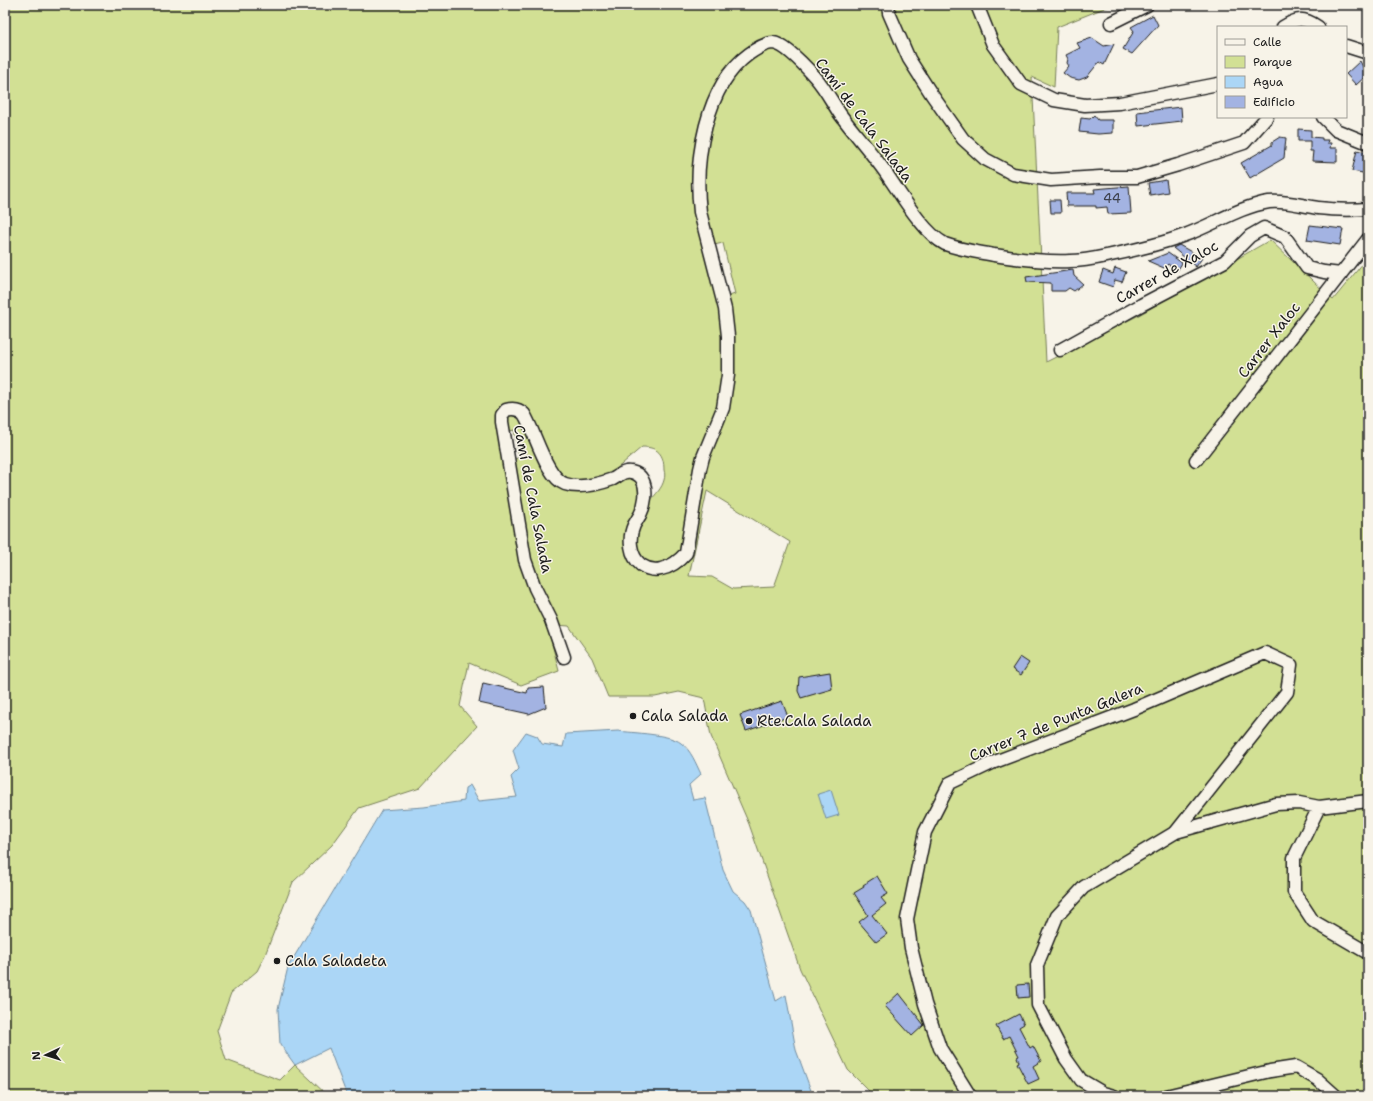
<svg xmlns="http://www.w3.org/2000/svg" width="1373" height="1101" font-family="'Shantell Sans',sans-serif">
  <style>
    .green { fill: #d2e094; stroke: #777e58; fill-rule: evenodd }
    .water { fill: #abd6f6; stroke: #728c9f }
    .building { fill: #a3b3e2; stroke: #1c1c1c }
    .lines { fill: none; stroke-linecap: round; stroke-linejoin: round }
    .street-casing { stroke: #1c1c1c; stroke-width: 15 }
    .street { stroke: #f7f3e8; stroke-width: 12 }
    .poi-dot { fill: #1c1c1c; stroke: #f7f3e8; stroke-width: 1.5 }
    .labels { text-anchor: middle; stroke-width: 3; stroke-linejoin: round; paint-order: stroke }
    .number-label { font-size: 13px; fill: #3e424e }
    .street-label { font-size: 15px; fill: #1c1c1c; stroke: #f7f3e8 }
    .poi-label { font-size: 15px; fill: #1c1c1c; stroke: #f7f3e8; text-anchor: start }
  </style>
  <rect width="100%" height="100%" fill="#f7f3e8"/>
  <filter id="ink" filterUnits="userSpaceOnUse"><feTurbulence type="fractalNoise" baseFrequency=".025" numOctaves="2"/><feDisplacementMap in="SourceGraphic" scale="8" xChannelSelector="R" yChannelSelector="G"/><feConvolveMatrix kernelMatrix="1 2 1 2 8 2 1 2 1" color-interpolation-filters="sRGB"/></filter>
  <g filter="url(#ink)">
    <path class="green" d="M 5,5 L 1112,5 L 1057,27 L 1054,87 L 1032,77 L 1046,362 L 1137,316 L 1270,240 L 1333,300 L 1368,257 L 1368,1096 L 874,1096 L 848,1070 L 800,969 L 749,824 L 711,736 L 704,698 L 679,692 L 655,697 L 608,697 L 592,658 L 569,626 L 556,625 L 550,636 L 559,671 L 521,685 L 469,663 L 460,706 L 477,726 L 420,788 L 359,808 L 332,845 L 293,882 L 265,955 L 257,971 L 231,993 L 217,1031 L 226,1060 L 280,1080 L 295,1065 L 328,1096 L 5,1096 ZM 723,243 L 735,294 L 726,297 L 714,245 ZM 514,430 L 519,458 L 511,459 L 506,432 ZM 642,447 C 658,447 664,454 664,470 C 665,473 665,477 664,480 C 662,488 656,494 650,501 L 630,468 L 615,470 ZM 707,491 L 790,542 L 774,587 L 733,589 L 712,577 L 689,576 Z"/>
    <path class="water" d="M 618,731 C 633,733 670,734 681,743 C 691,750 696,764 701,774 L 689,785 L 693,800 L 705,798 L 723,870 L 733,891 L 745,901 L 751,910 L 776,1001 L 786,995 L 796,1050 L 813,1096 L 347,1096 L 329,1048 L 295,1065 L 280,1044 L 278,1009 L 288,967 L 382,810 L 424,807 L 464,801 L 465,788 L 470,785 L 479,801 L 517,797 L 511,777 L 519,769 L 513,750 L 526,732 L 537,736 L 542,744 L 563,747 L 566,734 Z
      M 831,790 L 839,815 L 826,819 L 818,794 Z"/>
    <path class="building" d="M 1153,15 L 1158,25 L 1132,54 L 1123,49 L 1134,31 L 1131,27 Z
      M 1092,38 L 1104,46 L 1114,44 L 1104,65 L 1099,62 L 1087,77 L 1079,80 L 1070,78 L 1063,73 L 1069,66 L 1067,63 L 1068,59 L 1066,55 L 1080,48 L 1077,43 Z
      M 1360,61 L 1367,75 L 1356,85 L 1346,74 Z
      M 1181,107 L 1182,121 L 1138,126 L 1137,112 Z
      M 1094,115 L 1098,120 L 1113,120 L 1113,133 L 1098,134 L 1079,132 L 1081,118 L 1090,119 Z
      M 1298,129 L 1311,130 L 1311,137 L 1322,138 L 1322,140 L 1328,140 L 1327,143 L 1331,143 L 1330,148 L 1337,148 L 1337,162 L 1312,161 L 1313,151 L 1310,151 L 1310,141 L 1298,141 Z
      M 1280,137 L 1286,138 L 1284,158 L 1250,178 L 1241,163 L 1272,145 L 1272,142 Z
      M 1357,150 L 1368,153 L 1368,174 L 1352,171 Z
      M 1166,180 L 1168,192 L 1150,195 L 1148,183 Z
      M 1129,186 L 1131,213 L 1108,214 L 1107,207 L 1096,208 L 1096,206 L 1067,206 L 1066,193 L 1095,193 L 1094,189 Z
      M 1050,200 L 1060,200 L 1061,213 L 1051,213 Z
      M 1310,225 L 1343,229 L 1340,245 L 1307,240 Z
      M 1179,245 L 1202,258 L 1196,267 L 1173,248 Z
      M 1168,253 L 1182,263 L 1177,271 L 1168,264 L 1164,268 L 1148,261 Z
      M 1115,268 L 1126,272 L 1122,282 L 1115,280 L 1113,287 L 1099,282 L 1103,270 L 1113,274 Z
      M 1073,270 L 1074,276 L 1083,284 L 1074,291 L 1069,288 L 1065,291 L 1051,291 L 1051,283 L 1027,282 L 1026,277 Z
      M 1020,657 L 1029,663 L 1021,675 L 1012,669 Z
      M 830,672 L 832,689 L 801,698 L 798,691 L 799,677 Z
      M 483,683 L 527,693 L 528,688 L 544,687 L 546,707 L 529,714 L 479,703 Z
      M 782,701 L 788,717 L 746,731 L 740,715 Z
      M 877,876 L 888,894 L 881,898 L 886,904 L 872,915 L 887,934 L 876,942 L 859,922 L 868,915 L 854,893 L 864,887 L 863,885 Z
      M 1028,984 L 1029,997 L 1018,998 L 1017,985 Z
      M 899,993 L 924,1025 L 912,1036 L 885,1006 Z
      M 1019,1014 L 1024,1024 L 1019,1027 L 1030,1048 L 1033,1046 L 1041,1061 L 1033,1066 L 1039,1079 L 1028,1084 L 1017,1063 L 1019,1062 L 1017,1057 L 1019,1056 L 1009,1036 L 1003,1039 L 996,1026 Z"/>
    <g class="lines">
      <g class="street-casing">
        <path id="street" d="M 888,5 L 889,13 L 909,59 L 932,95 L 963,139 L 985,159 L 1013,174 L 1051,180 L 1100,177 L 1137,177 L 1178,165 L 1244,143 L 1267,117
          M 977,5 L 993,45 L 1021,84 L 1054,100 L 1085,105 L 1120,103 L 1218,84
          M 1111,23 L 1147,5
          M 1283,27 C 1297,18 1303,17 1318,27
          M 1346,46 L 1368,53
          M 1323,117 L 1336,130 L 1368,143
          M 1060,350 L 1141,305 L 1225,261 L 1250,236 L 1264,228 L 1285,237 L 1307,268 L 1324,272 L 1341,274
          M 1196,460 L 1368,239
          M 564,657 L 551,620 L 535,588 L 525,560 L 502,422 L 502,415 L 506,410 C 513,408 519,409 524,414 C 535,431 546,477 565,484 C 579,489 599,484 613,479 C 617,477 621,473 626,472 C 632,471 639,474 642,479 C 648,490 645,505 640,515 C 638,518 636,522 634,525 C 628,538 630,556 641,565 C 647,569 653,571 661,569 C 671,567 679,561 686,553 L 700,469 L 703,457 L 723,408 L 728,375 L 728,336 L 725,309 L 700,212 C 694,161 705,86 749,54 C 756,49 765,43 773,43 C 785,44 807,68 815,77 C 825,88 832,102 840,114 C 856,136 875,156 890,179 C 903,198 925,234 945,244 C 961,250 978,252 994,255 C 1019,259 1045,262 1070,261 C 1084,261 1097,258 1111,255 C 1135,250 1161,244 1185,235 C 1213,225 1239,207 1269,202 C 1286,200 1302,206 1318,208 C 1335,210 1352,210 1368,209
          M 1319,807 L 1294,858 L 1294,892 L 1313,921 L 1368,953
          M 970,1096 L 940,1048 L 925,1004 L 911,948 L 907,919 L 925,832 L 950,783 L 992,763 L 1134,709 L 1265,653 L 1291,665 L 1287,692 L 1176,832
          M 1114,1096 L 1103,1093 L 1081,1080 L 1066,1059 L 1038,1005 L 1037,965 L 1057,916 L 1084,887 L 1176,832 L 1276,804 L 1299,803 L 1319,807 L 1368,801
          M 1166,1096 L 1270,1071 L 1296,1067 L 1317,1079 L 1336,1096"/>
      </g>
      <use href="#street" class="street"/>
    </g>
  </g>
  <g class="poi-dot">
    <circle cx="633" cy="716" r="4"/>
    <circle cx="749" cy="721" r="4"/>
    <circle cx="277" cy="961" r="4"/>
  </g>
  <g class="labels">
    <g class="number-label">
      <text x="1112" y="203">44</text>
    </g>
    <g class="street-label">
      <text transform="translate(864 120) rotate(53)" y="5">Camí de Cala Salada</text>
      <text transform="translate(1167 272) rotate(-29)" y="5">Carrer de Xaloc</text>
      <text transform="translate(1269 340) rotate(-52)" y="5">Carrer Xaloc</text>
      <text transform="translate(533 499) rotate(79)" y="5">Camí de Cala Salada</text>
      <text transform="translate(1056 722) rotate(-22)" y="5">Carrer 7 de Punta Galera</text>
    </g>
    <g class="poi-label">
      <text x="641" y="721">Cala Salada</text>
      <text x="757" y="726">Rte.Cala Salada</text>
      <text x="285" y="966">Cala Saladeta</text>
    </g>
  </g>
  <rect width="1373" height="1101" fill="none" stroke="#f7f3e8" stroke-width="20"/>
  <rect x="10" y="10" width="1353" height="1081" fill="none" stroke="#1c1c1c" stroke-width="1.5" filter="url(#ink)"/>
  <rect x="1217" y="26" width="130" height="92" fill="#f7f3e8" stroke="#9f9d96"/>
  <rect x="1225" y="39" width="20" height="6" fill="#f7f3e8" stroke="#9f9d96"/>
  <text x="1253" y="46" font-size="12" fill="#1c1c1c">Calle</text>
  <rect x="1225" y="56" width="20" height="12" fill="#d2e094" stroke="#9f9d96"/>
  <text x="1253" y="66" font-size="12" fill="#1c1c1c">Parque</text>
  <rect x="1225" y="76" width="20" height="12" fill="#abd6f6" stroke="#9f9d96"/>
  <text x="1253" y="86" font-size="12" fill="#1c1c1c">Agua</text>
  <rect x="1225" y="96" width="20" height="12" fill="#a3b3e2" stroke="#9f9d96"/>
  <text x="1253" y="106" font-size="12" fill="#1c1c1c">Edificio</text>
  <g transform="translate(46 1055) rotate(266)" stroke="#f7f3e8" stroke-width="3" paint-order="stroke">
  <path d="M0-3L7 15L0 10L-7 15Z" fill="#1c1c1c"/>
  <text y="-6" font-size="11" font-weight="bold" text-anchor="middle" fill="#1c1c1c">N</text>
  </g>
</svg>
